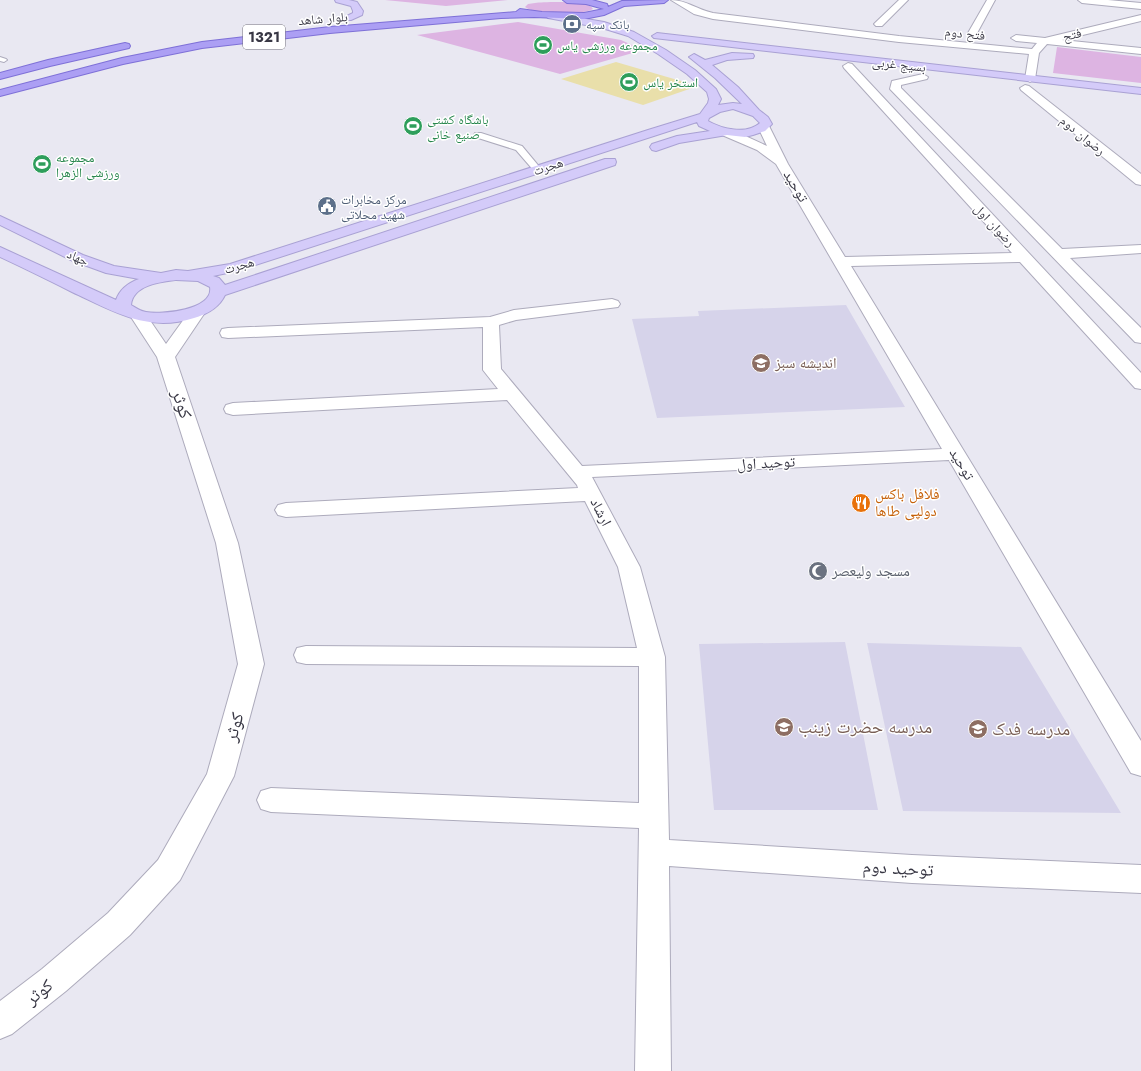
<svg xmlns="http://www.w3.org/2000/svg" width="1141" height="1071" font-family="Jost,'Noto Naskh Arabic',sans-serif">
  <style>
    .education { fill: #d6d3ea }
    .green { fill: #ddb4e2 }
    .water { fill: #e9dfaa }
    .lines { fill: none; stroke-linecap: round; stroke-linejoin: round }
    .service-casing { stroke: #adabbc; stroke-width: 2 }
    .minor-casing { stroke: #adabbc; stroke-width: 2 }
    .secondary-casing { stroke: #a9a1d3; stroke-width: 2 }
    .primary-casing { stroke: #7e70d7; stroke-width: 2 }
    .service { fill: #fff; fill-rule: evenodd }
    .minor { fill: #fff; fill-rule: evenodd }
    .secondary { fill: #d4cbf9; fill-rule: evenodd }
    .primary { fill: #ac9ff4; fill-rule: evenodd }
    .labels { text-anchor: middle; stroke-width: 3; stroke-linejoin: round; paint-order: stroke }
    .far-street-label { font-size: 13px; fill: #383744; stroke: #fff }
    .far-service-label { font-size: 13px; fill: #4e5e75; stroke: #fff; text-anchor: start }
    .far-leisure-label { font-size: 13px; fill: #27864d; stroke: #fff; text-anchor: start }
    .shield { fill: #fff; stroke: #74737c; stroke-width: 1 }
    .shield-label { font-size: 14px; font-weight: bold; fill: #383744 }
    .street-label { font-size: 15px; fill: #383744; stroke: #fff }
    .education-label { font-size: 15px; fill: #785e54; stroke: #fff; text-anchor: start }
    .food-label { font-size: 15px; fill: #c56008; stroke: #fff; text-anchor: start }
    .worship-label { font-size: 15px; fill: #5b616d; stroke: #fff; text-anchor: start }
    .near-street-label { font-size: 18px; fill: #383744; stroke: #fff }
    .near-education-label { font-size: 18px; fill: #785e54; stroke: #fff; text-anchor: start }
  </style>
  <rect width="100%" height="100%" fill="#e9e8f2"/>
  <path class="education" d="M 846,305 L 905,407 L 657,418 L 632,319 L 699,316 L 698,311 Z
    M 845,642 L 878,810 L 714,810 L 699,644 Z
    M 867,643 L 1021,647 L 1121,813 L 903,811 Z"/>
  <path class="green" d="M 385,0 L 508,0 L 446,6 Z
    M 535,3 C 545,2 589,0 593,9 C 579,16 538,16 525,7 L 528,4 Z
    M 518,22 L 621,40 L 643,50 L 560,74 L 417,35 Z
    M 1057,47 L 1141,57 L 1141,83 L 1053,73 Z"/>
  <path class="water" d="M 616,62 L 698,86 L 643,105 L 561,79 Z"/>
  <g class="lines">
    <g class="service-casing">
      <path id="service" d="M 0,57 L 6,59 L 7,60 L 4,62 L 0,61 Z
        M 475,133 L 481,133 L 522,146 L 542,170 L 541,172 L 535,172 L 516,150 L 475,137 L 474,135 Z"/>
    </g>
    <g class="minor-casing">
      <path id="minor" d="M 671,0 C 686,0 698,10 713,13 L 899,36 L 1032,49 L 1037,43 L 1016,41 L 1011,38 L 1016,35 L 1045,38 L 1141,15 L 1141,21 L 1062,40 L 1141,48 L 1141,54 L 1047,44 L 1039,53 L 1035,79 L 1030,82 L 1025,79 L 1029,54 L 899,42 L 713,19 L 694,14 Z
        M 899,0 L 908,0 L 882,26 L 876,26 L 874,24 L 876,22 Z
        M 987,0 L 995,0 L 976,35 L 970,35 L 968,33 Z
        M 1078,0 L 1108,0 L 1141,3 L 1141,9 L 1082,3 Z
        M 848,63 L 852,64 L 1141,373 L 1141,389 L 1135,388 L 1020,262 L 851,266 L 1141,741 L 1141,776 L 1131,773 L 949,460 L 592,477 L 640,567 L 665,657 L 669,840 L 912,855 L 1141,865 L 1141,893 L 912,883 L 669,866 L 671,1071 L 635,1071 L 639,828 L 271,812 L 261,809 L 257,800 L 261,791 L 271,788 L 639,803 L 639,666 L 306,664 L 297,662 L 294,655 L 297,648 L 306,646 L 637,648 L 618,567 L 585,501 L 286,517 L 278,515 L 275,510 L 278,505 L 286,503 L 578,488 L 577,485 L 507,400 L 233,415 L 226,413 L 224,409 L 226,405 L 233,403 L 498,389 L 483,370 L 483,327 L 228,338 L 222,337 L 220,333 L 222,329 L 228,328 L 490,317 L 514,310 L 612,299 L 618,301 L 620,304 L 618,307 L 516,320 L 499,325 L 501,369 L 582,466 L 942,449 L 776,164 L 757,150 L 722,135 L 720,132 L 722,129 L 730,129 L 767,146 L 758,127 L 760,124 L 768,124 L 788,164 L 845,257 L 1012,253 L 844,68 L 843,66 Z
        M 923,74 L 928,77 L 927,79 L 901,85 L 901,88 L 1062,249 L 1141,245 L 1141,253 L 1070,258 L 1141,328 L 1141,343 L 1135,342 L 890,89 L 892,81 Z
        M 1025,85 L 1029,86 L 1141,174 L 1141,185 L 1136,184 L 1021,90 L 1020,88 Z
        M 198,306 L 204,308 L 206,311 L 175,357 L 238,543 L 264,664 L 234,776 L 180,880 L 130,935 L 66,991 L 12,1034 L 0,1039 L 0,1001 L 42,969 L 108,913 L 158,860 L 207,774 L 238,664 L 216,543 L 157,357 L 131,317 L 133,313 L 139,312 L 145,313 L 166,344 L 192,308 Z"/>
    </g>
    <g class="secondary-casing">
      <path id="secondary" d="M 335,0 L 349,0 L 357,2 L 363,11 L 362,15 L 351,20 L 345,20 L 343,18 L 353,13 L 353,11 L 351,6 L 336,2 Z
        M 551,13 L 604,22 L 634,32 L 666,50 L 695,70 L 716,89 L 721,99 L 718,105 L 733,103 L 742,104 L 715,78 L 689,57 L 694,54 L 705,60 L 732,53 L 753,54 L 754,56 L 753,58 L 727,60 L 712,65 L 738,87 L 759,110 L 768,117 L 772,124 L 765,131 L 753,135 L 745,137 L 727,135 L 679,143 L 656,151 L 652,150 L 650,147 L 652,144 L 677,136 L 710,131 L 699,126 L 697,122 L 237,271 L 213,276 L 219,278 L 225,285 L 605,159 L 615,159 L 616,162 L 615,165 L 225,295 C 219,308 207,314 194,318 C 147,333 113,311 72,292 C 48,280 24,268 0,257 L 0,247 L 116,300 C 120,289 128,283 139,279 L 106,273 L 73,261 L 0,225 L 0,216 L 83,255 L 114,266 L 161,273 L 176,270 L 188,271 L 230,264 L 648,130 L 700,114 L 708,103 L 709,99 L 707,92 L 687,74 L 658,54 L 628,36 L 602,28 L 548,18 L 546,16 ZM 733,109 L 753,116 L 760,123 C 746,135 722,129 708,121 L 709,118 L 720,112 ZM 176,280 L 198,281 L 210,287 C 214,310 161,315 146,312 C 140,311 136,308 131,305 C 133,285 160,282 176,280 Z
        M 657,33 L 1141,88 L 1141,94 L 654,38 L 652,36 Z"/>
    </g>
    <g class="primary-casing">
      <path id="primary" d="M 563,0 L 592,0 L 607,4 L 608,7 L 622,1 L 668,0 L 664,3 L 624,6 L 604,15 L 584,19 L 534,17 L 501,18 L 330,33 L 202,48 L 123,64 L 0,96 L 0,90 L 122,58 L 202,42 L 330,27 L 516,12 L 520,9 L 542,12 L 584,13 L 604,9 L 586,4 L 567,3 Z
        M 125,43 L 129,44 L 130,46 L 129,48 L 50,66 L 0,79 L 0,73 L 48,60 Z"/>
    </g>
    <use href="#service" class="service"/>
    <use href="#minor" class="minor"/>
    <use href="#secondary" class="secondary"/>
    <use href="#primary" class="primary"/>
  </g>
  <defs>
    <g id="bank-disc" transform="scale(1)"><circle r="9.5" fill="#5c6f8a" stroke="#fff"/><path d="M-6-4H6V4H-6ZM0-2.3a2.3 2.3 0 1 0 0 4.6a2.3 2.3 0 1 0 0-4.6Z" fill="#fff"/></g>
    <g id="stadium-disc" transform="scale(1)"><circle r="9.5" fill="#2e9e5b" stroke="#fff"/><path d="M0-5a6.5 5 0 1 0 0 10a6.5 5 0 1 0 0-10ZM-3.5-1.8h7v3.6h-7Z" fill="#fff"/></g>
    <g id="civic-disc" transform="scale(1)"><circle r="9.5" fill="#5c6f8a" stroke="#fff"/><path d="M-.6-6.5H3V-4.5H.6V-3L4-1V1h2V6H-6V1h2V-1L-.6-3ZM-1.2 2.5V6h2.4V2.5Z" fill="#fff"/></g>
    <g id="school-disc" transform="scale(1)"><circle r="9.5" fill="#8d6e63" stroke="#fff"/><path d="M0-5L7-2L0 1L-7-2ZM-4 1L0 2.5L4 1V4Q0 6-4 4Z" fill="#fff"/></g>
    <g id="restaurant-disc" transform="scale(1)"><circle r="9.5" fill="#e8710a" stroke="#fff"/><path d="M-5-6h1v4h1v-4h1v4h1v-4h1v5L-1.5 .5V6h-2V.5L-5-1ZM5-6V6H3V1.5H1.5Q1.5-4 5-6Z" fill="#fff"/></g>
    <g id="mosque-disc" transform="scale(1)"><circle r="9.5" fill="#6b7280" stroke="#fff"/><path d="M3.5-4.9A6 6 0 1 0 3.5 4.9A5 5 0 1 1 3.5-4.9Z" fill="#fff"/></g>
  </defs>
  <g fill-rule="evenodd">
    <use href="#bank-disc" x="572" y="24"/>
    <use href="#stadium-disc" x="543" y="45"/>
    <use href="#stadium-disc" x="629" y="82"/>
    <use href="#stadium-disc" x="413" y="126"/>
    <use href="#stadium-disc" x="42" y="164"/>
    <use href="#civic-disc" x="327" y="206"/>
    <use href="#school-disc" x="761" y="363"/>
    <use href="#restaurant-disc" x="861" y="503"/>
    <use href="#mosque-disc" x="818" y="571"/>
    <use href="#school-disc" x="784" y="727"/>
    <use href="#school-disc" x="978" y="729"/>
  </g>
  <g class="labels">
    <g class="far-street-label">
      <text transform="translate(323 18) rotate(-5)" y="5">بلوار شاهد</text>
      <text transform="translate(965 33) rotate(6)" y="5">فتح دوم</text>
      <text transform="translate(1072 34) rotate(-14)" y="5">فتح</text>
      <text transform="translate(899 64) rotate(6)" y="5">بسیج غربی</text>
      <text transform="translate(1083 135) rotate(39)" y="5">رضوان دوم</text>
      <text transform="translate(548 166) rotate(-18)" y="5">هجرت</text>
      <text transform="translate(995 225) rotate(47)" y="5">رضوان اول</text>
      <text transform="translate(78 257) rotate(23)" y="5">جهاد</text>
      <text transform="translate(239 265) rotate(-16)" y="5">هجرت</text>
    </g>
    <g class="far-service-label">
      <text x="586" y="29">بانک سپه</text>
      <text x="341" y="204">مرکز مخابرات<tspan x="341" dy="15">شهید محلاتی</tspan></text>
    </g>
    <g class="far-leisure-label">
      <text x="557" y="50">مجموعه ورزشی یاس</text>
      <text x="643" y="87">استخر یاس</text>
      <text x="427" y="124">باشگاه کشتی<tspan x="427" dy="15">صنیع خانی</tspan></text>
      <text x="56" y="162">مجموعه<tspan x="56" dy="15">ورزشی الزهرا</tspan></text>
    </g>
    <rect class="shield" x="243" y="25" width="42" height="24" rx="3"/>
    <g class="shield-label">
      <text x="264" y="42">1321</text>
    </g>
    <g class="street-label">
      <text transform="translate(796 186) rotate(59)" y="5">توحید</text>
      <text transform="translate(766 463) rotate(-3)" y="5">توحید اول</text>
      <text transform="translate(962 464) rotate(59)" y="5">توحید</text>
      <text transform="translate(601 512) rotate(63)" y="5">ارشاد</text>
    </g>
    <g class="education-label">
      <text x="775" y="368">اندیشه سبز</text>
    </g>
    <g class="food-label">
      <text x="875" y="499">فلافل باکس<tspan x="875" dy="17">دولپی طاها</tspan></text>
    </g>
    <g class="worship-label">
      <text x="832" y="576">مسجد ولیعصر</text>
    </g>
    <g class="near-street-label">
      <text transform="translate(182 404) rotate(72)" y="6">کوثر</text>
      <text transform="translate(234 727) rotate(-74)" y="6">کوثر</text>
      <text transform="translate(898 868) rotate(3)" y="6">توحید دوم</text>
      <text transform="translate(39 992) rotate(-38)" y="6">کوثر</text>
    </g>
    <g class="near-education-label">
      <text x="798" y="733">مدرسه حضرت زینب</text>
      <text x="992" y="735">مدرسه فدک</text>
    </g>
  </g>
</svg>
